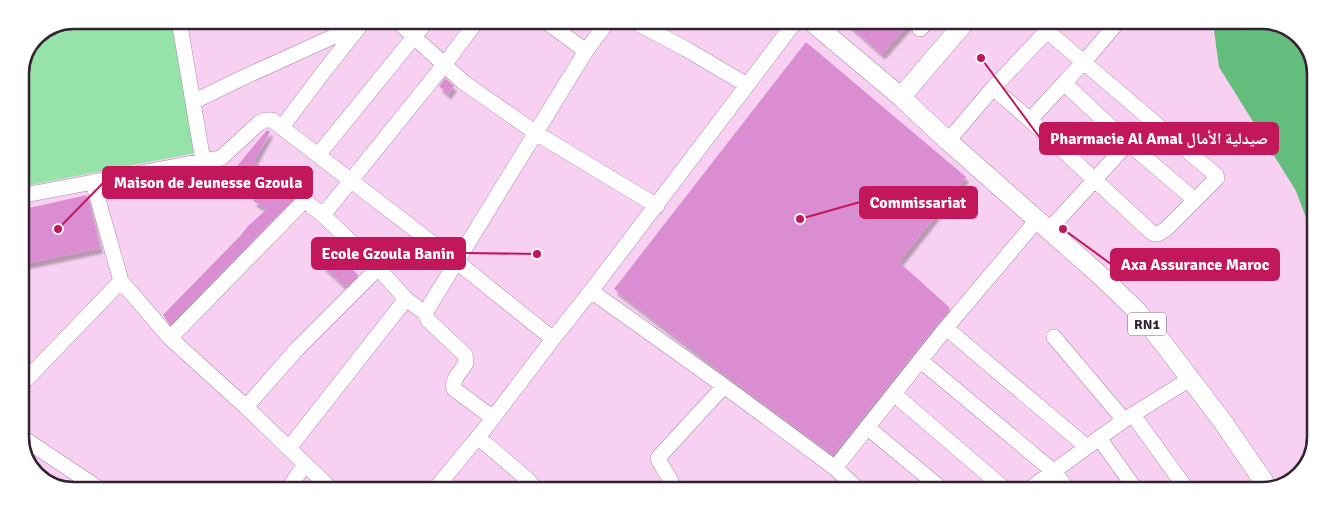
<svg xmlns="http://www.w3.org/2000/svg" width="1336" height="511" font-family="Signika,'Noto Naskh Arabic',sans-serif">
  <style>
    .green { fill: #96e3a9 }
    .forest { fill: #63bd7c }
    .building { fill: #db8dd2; filter: url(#shadow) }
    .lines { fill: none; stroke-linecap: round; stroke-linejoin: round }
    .minor-casing { stroke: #ae89a9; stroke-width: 16 }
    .major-casing { stroke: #ae89a9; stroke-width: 20 }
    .minor { stroke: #fff; stroke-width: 15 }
    .major { stroke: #fff; stroke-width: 19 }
    .labels { text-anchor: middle; stroke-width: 4; stroke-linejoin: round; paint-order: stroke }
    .shield { fill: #fff; stroke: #70656e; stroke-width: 1 }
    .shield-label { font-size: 14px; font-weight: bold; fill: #322330 }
    .rim { fill: none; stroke: #322330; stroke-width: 2.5 }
    .leader { fill: none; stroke: #c2185b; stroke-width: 2 }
    .callout-dot { fill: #c2185b; stroke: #fff; stroke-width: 2 }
    .callout { fill: #c2185b; stroke: #c2185b; stroke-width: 2 }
    .callout-label { font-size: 16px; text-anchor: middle; font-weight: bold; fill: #fff }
  </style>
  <defs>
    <filter id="shadow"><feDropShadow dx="3" dy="5.5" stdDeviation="1" flood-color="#0004"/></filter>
  </defs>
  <rect width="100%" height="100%" fill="#f8d1f2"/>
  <path class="green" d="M 74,20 L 173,20 L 200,152 L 20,187 L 20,71 L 36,36 Z"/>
  <path class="forest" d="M 1213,23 L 1280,23 L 1305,41 L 1316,70 L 1315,242 L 1296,191 L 1219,67 Z"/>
  <path class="building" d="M 846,22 L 911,22 L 882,54 Z
    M 806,42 L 966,177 L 899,262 L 950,308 L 833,455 L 744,389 L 614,289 Z
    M 445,78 L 454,86 L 448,94 L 439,86 Z
    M 267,130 L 270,132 L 254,161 L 269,173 L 260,183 L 277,197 L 287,187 L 297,196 L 170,324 L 163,315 L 240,236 L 249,225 L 267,209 L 253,201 L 257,197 L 238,185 L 228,177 Z
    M 87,195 L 100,248 L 20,265 L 20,210 Z
    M 336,251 L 358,275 L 346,287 L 322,265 Z"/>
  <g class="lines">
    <g class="minor-casing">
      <path id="minor" d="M 179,20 L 203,161
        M 397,21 L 463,82 L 536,133 L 657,206
        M 545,21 L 586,51
        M 633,21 L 686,49 L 747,85
        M 920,29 L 927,22
        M 1064,83 L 1084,62 L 1117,23
        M 993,88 L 1030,120
        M 193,102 L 240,79 L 361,24
        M 282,127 L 325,70 L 359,27
        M 948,141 L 993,88 L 1047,31 L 1216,175 L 1217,178 L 1166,229 L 1158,234 L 1154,234 L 1150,231 L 1030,120 L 1064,83 L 1128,143
        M 318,155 L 427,21
        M 93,182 L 121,281 L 170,338 L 246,407 L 331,489
        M 20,196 L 203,161 L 221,158 L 259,123 L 266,120 L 272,120 L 457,262 L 553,339
        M 323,215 L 444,65 L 477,21
        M 1048,231 L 1128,143 L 1195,200
        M 591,291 L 724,386 L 835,468 L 859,490
        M 425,313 L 586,51 L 608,21
        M 946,328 L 1087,447
        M 1054,337 L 1124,420
        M 170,338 L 302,203 L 306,202 L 323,215 L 378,268 L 406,299 L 425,313 L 428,320 L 465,355 L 466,363 C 462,371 451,379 454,389 L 493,418
        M 920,360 L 1053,471 L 1069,491
        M 20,386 L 121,281
        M 894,394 L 1006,490
        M 246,407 L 297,349 L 378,268
        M 1133,415 L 1188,491
        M 867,427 L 943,490
        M 20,436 L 98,488
        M 478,437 L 527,479 L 536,489
        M 1099,438 L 1137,491
        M 289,448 L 406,299
        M 835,468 L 946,328 L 1037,220
        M 288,489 L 305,464
        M 435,489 L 483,431 L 553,339 L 591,291 L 795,22
        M 672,490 L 671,481 L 659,461 L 658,458 L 724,386
        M 1028,490 L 1124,420 L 1190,379"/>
    </g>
    <g class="major-casing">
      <path id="major" d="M 812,22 L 901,97 L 948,141 L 1103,278 L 1137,311 L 1163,343 L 1223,422 L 1269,489
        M 901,97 L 965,22"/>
    </g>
    <use href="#minor" class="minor"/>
    <use href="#major" class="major"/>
  </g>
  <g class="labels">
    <rect class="shield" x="1128" y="312.5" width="38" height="23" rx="4"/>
    <g class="shield-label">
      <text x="1147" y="329">RN1</text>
    </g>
  </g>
  <path d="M0 0H1336V511H0ZM74 29H1262A45 45 0 0 1 1307 74V437A45 45 0 0 1 1262 482H74A45 45 0 0 1 29 437V74A45 45 0 0 1 74 29Z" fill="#fff" fill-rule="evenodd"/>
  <path class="rim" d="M74 29H1262A45 45 0 0 1 1307 74V437A45 45 0 0 1 1262 482H74A45 45 0 0 1 29 437V74A45 45 0 0 1 74 29Z"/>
  <path class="leader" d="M981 58L1040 138M58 229L103 183M800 219L860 202M537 254L465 253M1063 229L1111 264"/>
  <g class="callout-dot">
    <circle cx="981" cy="58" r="5"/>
    <circle cx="58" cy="229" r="5"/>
    <circle cx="800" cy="219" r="5"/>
    <circle cx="537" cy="254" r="5"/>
    <circle cx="1063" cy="229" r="5"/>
  </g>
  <g class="callout">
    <rect x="1040" y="123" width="238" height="31" rx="5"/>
    <rect x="103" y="167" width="209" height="31" rx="5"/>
    <rect x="860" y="187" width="117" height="31" rx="5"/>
    <rect x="312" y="238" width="153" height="31" rx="5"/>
    <rect x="1111" y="249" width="168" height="31" rx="5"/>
  </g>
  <g class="callout-label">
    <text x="1159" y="144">Pharmacie Al Amal صيدلية الأمال</text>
    <text x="208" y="188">Maison de Jeunesse Gzoula</text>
    <text x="918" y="208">Commissariat</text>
    <text x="388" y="259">Ecole Gzoula Banin</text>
    <text x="1195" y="270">Axa Assurance Maroc</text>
  </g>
</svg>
